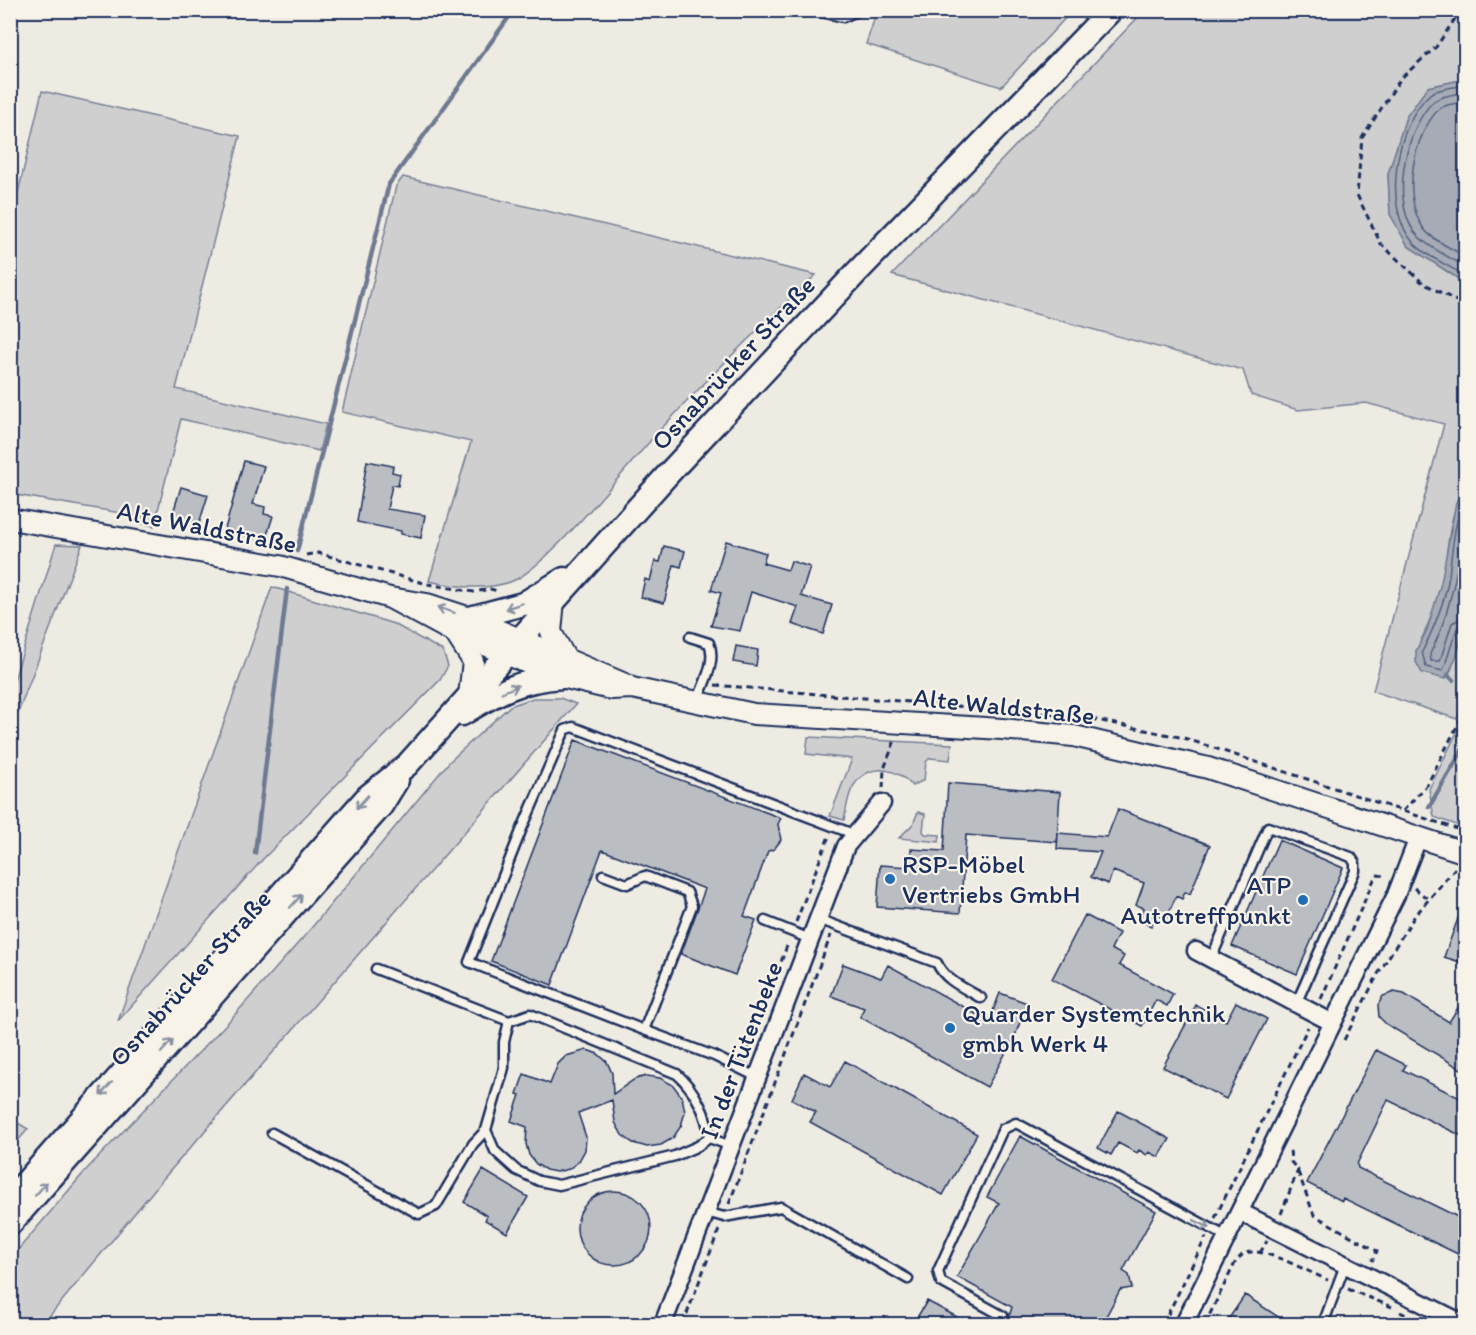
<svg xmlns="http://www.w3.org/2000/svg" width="1476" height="1335" font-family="Itim,sans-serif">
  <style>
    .green { fill: #cfcfcf; stroke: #757f96; stroke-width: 1.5 }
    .water { fill: #a6abb5; stroke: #6e7992; stroke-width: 1.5 }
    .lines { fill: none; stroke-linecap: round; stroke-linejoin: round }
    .shore { stroke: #536181; stroke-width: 1.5 }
    .stream { stroke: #6e7992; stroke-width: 4.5 }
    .building { fill: #babdc2; stroke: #1b2f5e; stroke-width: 1.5 }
    .service-casing { stroke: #1b2f5e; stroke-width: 13 }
    .minor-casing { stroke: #1b2f5e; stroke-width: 21 }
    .tertiary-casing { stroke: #1b2f5e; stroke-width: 24 }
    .secondary-casing { stroke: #1b2f5e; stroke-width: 27 }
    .path { stroke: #1b2f5e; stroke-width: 3; stroke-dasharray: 6 4.5; stroke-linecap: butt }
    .service { stroke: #f7f3e8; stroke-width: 8 }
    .minor { stroke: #f7f3e8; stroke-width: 16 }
    .tertiary { stroke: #f7f3e8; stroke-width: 20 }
    .secondary { stroke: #f7f3e8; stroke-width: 22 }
    .oneway { stroke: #8991a3 }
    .poi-dot { fill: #1f6fb2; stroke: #f7f3e8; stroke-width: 2 }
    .labels { text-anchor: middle; stroke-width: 4.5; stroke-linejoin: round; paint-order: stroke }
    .street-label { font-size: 26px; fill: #1b2f5e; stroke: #f7f3e8 }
    .poi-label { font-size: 26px; fill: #1b2f5e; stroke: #f7f3e8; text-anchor: start }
  </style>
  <rect width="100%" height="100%" fill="#eeebe2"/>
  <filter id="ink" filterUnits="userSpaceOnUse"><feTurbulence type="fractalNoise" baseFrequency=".0167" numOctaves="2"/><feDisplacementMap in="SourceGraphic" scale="12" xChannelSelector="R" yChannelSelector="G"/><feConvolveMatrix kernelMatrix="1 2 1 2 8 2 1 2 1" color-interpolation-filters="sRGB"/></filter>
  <g filter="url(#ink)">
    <path class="green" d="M 877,11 L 877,10 L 1072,11 L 1001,87 L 866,44 Z
      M 1144,11 L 1465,11 L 1465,79 L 1428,87 L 1406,117 L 1388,174 L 1390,214 L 1408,246 L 1465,283 L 1465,488 C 1447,516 1449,550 1442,582 C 1436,606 1427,629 1416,651 L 1445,679 L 1451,670 L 1465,624 L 1465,699 L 1457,719 L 1373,691 L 1444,424 L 1366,403 L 1298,410 L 1251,395 L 1243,370 L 892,275 Z
      M 42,91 L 240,136 L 176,389 L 326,424 L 319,451 L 181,419 L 154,526 L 143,524 L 144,517 L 11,494 L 11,223 Z
      M 403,177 L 816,275 C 762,324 710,376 660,430 C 631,461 545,571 510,582 C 484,591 455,587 429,581 L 471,442 L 342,412 L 396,186 Z
      M 56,544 L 82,545 L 11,731 L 11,690 Z
      M 272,587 L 394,624 L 443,651 L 448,666 L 440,680 L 263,859 L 118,1021 Z
      M 533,698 L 560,698 L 576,704 L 163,1179 L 43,1324 L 11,1324 L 11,1258 L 87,1169 L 230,1020 L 308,932 L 449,762 L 510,706 Z
      M 1465,716 L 1466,828 L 1465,828 L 1434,817 L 1429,789 Z
      M 808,737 L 952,744 L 950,760 L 930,758 L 926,762 L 924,780 L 912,786 C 899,769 874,763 858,780 C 848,790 847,807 844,820 L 830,816 L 852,759 L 806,754 Z
      M 918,812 L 925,814 L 923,831 L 925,834 L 940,835 L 939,842 L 899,838 L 913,824 Z
      M 11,1119 L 28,1129 L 11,1149 Z"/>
    <path class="water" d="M 1465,79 L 1466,79 L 1465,283 L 1408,246 L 1390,214 L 1388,174 L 1406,117 L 1428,87 Z
      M 1465,488 C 1466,543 1476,633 1445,679 L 1422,673 L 1416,662 L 1416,651 L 1427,630 L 1441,583 L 1456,502 Z"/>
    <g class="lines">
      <path class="shore" d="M 1466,85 C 1456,87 1438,88 1430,94 C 1396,123 1382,206 1412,241 C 1422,254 1451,267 1466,276
        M 1466,92 C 1457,94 1441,95 1434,101 C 1405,127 1388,207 1419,237 C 1431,249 1451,258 1466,267
        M 1466,102 C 1458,103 1445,104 1439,109 C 1413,135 1401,198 1424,229 C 1432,240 1453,249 1466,257
        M 1466,499 C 1453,518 1452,558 1448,582 C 1443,606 1433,630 1422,652 L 1426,667 L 1443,671 L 1457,628 L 1466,624
        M 1466,523 C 1457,568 1451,613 1430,654 L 1431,661 L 1440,661 L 1452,623 L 1466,616"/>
      <path class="stream" d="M 297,551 L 389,184 L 514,10
        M 1448,675 L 1453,680
        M 1429,807 L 1466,744
        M 255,853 L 287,589"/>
    </g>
    <path class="building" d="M 244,461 L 264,466 L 253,504 L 265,507 L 264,514 L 273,516 L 265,541 L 225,529 Z
      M 367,461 L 393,466 L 392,472 L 400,474 L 398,486 L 392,485 L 387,509 L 425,515 L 421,538 L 401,534 L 401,531 L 357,522 Z
      M 181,487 L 208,495 L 199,524 L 172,516 Z
      M 726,541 L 766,553 L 763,563 L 788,570 L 791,561 L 810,567 L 801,596 L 832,605 L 823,634 L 792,624 L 798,607 L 751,592 L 740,631 L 711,626 L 721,593 L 711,590 Z
      M 664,546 L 685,551 L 681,567 L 674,565 L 664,603 L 641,597 L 645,579 L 650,581 L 655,561 L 660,562 Z
      M 736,646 L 758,650 L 756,666 L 733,662 Z
      M 575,740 L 781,818 L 778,824 L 781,840 L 774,849 L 768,851 L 744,916 L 756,920 L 735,975 L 681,954 L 705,889 L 602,850 L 552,985 L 491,961 Z
      M 948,783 L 1060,792 L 1057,842 L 966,835 L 960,913 L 877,907 L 880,865 L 910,867 L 911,849 L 944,851 Z
      M 1118,809 L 1210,845 L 1190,894 L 1185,892 L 1182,899 L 1176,896 L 1166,919 L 1156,915 L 1151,926 L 1139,921 L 1144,908 L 1136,905 L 1144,883 L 1113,871 L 1108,884 L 1091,877 L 1101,852 L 1057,849 L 1058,833 L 1107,837 Z
      M 1279,840 L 1343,868 L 1297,974 L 1232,946 Z
      M 1464,902 L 1466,902 L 1466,964 L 1444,957 Z
      M 1085,915 L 1119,933 L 1111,949 L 1124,956 L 1119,965 L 1173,994 L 1167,1006 L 1156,1000 L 1142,1026 L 1052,979 Z
      M 843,964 L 881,978 L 888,965 L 989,1021 L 1000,993 L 1027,1003 L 1015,1036 L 987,1087 L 860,1017 L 864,1008 L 831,996 Z
      M 1394,992 L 1404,994 L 1449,1022 L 1466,995 L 1466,1072 L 1386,1024 L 1379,1017 L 1378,1005 L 1383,996 Z
      M 1236,1002 L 1267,1019 L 1226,1099 L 1163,1067 L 1196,1005 L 1226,1021 Z
      M 587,1050 L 598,1054 L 607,1062 L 612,1073 L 613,1094 L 635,1079 L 647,1076 L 660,1078 L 673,1085 L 682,1097 L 685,1112 L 681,1126 L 673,1138 L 661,1145 L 647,1147 L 633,1143 L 622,1135 L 615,1122 L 612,1100 L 578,1113 L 586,1137 L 585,1150 L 579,1161 L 569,1169 L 556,1172 L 546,1170 L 536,1164 L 529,1155 L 526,1144 L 527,1127 L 511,1121 L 520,1095 L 517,1094 L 524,1074 L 550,1084 L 558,1064 L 566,1056 Z
      M 1376,1050 L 1406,1065 L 1403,1070 L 1466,1101 L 1466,1138 L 1388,1100 L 1357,1164 L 1358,1168 L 1466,1221 L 1466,1258 L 1343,1198 L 1342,1201 L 1307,1183 Z
      M 845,1061 L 977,1134 L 943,1195 L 810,1122 L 816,1112 L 792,1099 L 804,1073 L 830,1087 Z
      M 1118,1111 L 1170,1139 L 1159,1157 L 1149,1152 L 1147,1155 L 1139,1150 L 1137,1153 L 1118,1143 L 1111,1155 L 1098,1148 Z
      M 1020,1136 L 1156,1211 L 1123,1271 L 1129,1275 L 1132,1288 L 1120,1290 L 1102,1324 L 1043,1324 L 1033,1319 L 1030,1324 L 1002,1324 L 1008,1320 L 1012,1307 L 957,1277 L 999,1203 L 987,1197 Z
      M 483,1170 L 528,1197 L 507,1233 L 485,1220 L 487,1216 L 464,1202 Z
      M577 1228a37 37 0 1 1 74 0a37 37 0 1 1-74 0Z
      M 1245,1295 L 1289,1324 L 1225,1324 Z
      M 927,1301 L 970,1324 L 913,1324 Z"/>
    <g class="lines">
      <g class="service-casing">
        <path id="service" d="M 813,10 L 843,17 L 859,10
          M 690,637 L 709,643 C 717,661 703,685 697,702
          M 603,875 L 627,884 L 645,876 L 687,892 L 692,906 L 644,1030 L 714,1056 L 757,1077
          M 818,919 L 937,963 C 945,981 965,988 981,998
          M 765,921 L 810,939
          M 1211,959 L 1268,827 L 1351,857 L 1355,863 L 1355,871 L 1296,1004
          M 376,969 L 509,1021
          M 644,1030 L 469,962 L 521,831 L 565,730 L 573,727 L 856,835
          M 272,1133 L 419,1214 L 436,1206 L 473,1144 L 486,1130
          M 709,1138 L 698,1146 L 675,1156 L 559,1185 L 539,1181 L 516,1170 L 495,1151 L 486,1130 L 504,1068 L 504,1042 L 509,1021 L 530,1014 L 677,1074 C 694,1089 708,1115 709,1138 L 731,1146
          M 706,1212 L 724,1217 L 781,1207 L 908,1279
          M 1003,1316 L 941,1282 L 938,1271 L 1003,1129 L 1016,1123 L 1227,1237
          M 1323,1324 L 1345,1265"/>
      </g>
      <g class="minor-casing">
        <path id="minor" d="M 1196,951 L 1331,1022
          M 1240,1212 L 1464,1324
          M 663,1324 L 846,846 L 882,803
          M 1184,1324 L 1396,895 L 1418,838"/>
      </g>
      <g class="tertiary-casing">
        <path id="tertiary" d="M 10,519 L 280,566 L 390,598 L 427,604 L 470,618 L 627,685
          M 390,598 L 455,633 L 562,677 L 611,689 L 632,688 L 754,714 L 1002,729 L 1074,736 L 1208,768 L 1466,853
          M 554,600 L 551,632 L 565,657
          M 455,633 L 473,661 L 469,696"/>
      </g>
      <g class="secondary-casing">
        <path id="secondary" d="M 470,618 L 523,604 L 564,579
          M 462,714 C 498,692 519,680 562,677
          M 10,1200 L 368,796 L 407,765 L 670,472 L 857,272 L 1111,10
          M 10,1224 L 381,806 L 397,780"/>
      </g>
      <path class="path" d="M 1461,10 L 1436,47 L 1401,78 L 1362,138 L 1357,195 L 1381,244 L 1423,283 L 1466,306
        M 306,555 L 318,553 L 427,584 L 474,592 L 490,589 L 498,591
        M 715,685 L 1082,717 L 1184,738 L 1466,832
        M 883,788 L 884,769 L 895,740
        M 1403,811 L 1427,785 L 1466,709
        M 1414,888 L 1428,899
        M 796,922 L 829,836
        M 1321,999 L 1376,875 L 1387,876
        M 1344,1040 L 1378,974 L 1414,917 L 1457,866
        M 745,1060 L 788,943
        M 732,1097 L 736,1080
        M 1298,1172 L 1314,1215 L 1377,1251 L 1372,1261
        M 729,1204 L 831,935
        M 1281,1214 L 1298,1170 L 1291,1162 L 1290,1149
        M 1215,1218 L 1308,1027
        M 1260,1253 L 1267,1241
        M 1348,1289 L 1392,1307
        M 1400,1312 L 1424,1324
        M 683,1324 L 720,1227
        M 1163,1324 L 1206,1237
        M 1205,1324 L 1236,1261 C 1241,1256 1244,1252 1251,1252 C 1270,1250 1310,1273 1328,1280"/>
      <use href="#service" class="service"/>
      <use href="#minor" class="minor"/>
      <use href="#tertiary" class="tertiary"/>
      <use href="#secondary" class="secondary"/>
    </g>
    <defs><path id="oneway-shaft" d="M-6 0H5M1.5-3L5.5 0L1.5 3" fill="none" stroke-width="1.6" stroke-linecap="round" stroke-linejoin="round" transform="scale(1.5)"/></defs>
    <g class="oneway">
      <use href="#oneway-shaft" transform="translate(514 606) rotate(161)"/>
      <use href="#oneway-shaft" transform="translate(446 610) rotate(-162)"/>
      <use href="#oneway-shaft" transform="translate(510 689) rotate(-23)"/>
      <use href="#oneway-shaft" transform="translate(362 802) rotate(132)"/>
      <use href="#oneway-shaft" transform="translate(296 901) rotate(-48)"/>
      <use href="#oneway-shaft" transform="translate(167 1046) rotate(-48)"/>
      <use href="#oneway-shaft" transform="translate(106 1089) rotate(132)"/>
      <use href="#oneway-shaft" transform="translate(41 1189) rotate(-49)"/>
      <use href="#oneway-shaft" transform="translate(1202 1224) rotate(26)"/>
    </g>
  </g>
  <g class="poi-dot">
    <circle cx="890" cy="879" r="6"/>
    <circle cx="1303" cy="900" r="6"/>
    <circle cx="950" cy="1028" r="6"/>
  </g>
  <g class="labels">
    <g class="street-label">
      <text transform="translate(733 363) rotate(-47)" y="9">Osnabrücker Straße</text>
      <text transform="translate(207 527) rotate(11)" y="9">Alte Waldstraße</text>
      <text transform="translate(1004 706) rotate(6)" y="9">Alte Waldstraße</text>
      <text transform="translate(190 978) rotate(-48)" y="9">Osnabrücker Straße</text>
      <text transform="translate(741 1050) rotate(-69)" y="9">In der Tütenbeke</text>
    </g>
    <g class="poi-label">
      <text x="902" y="873">RSP-Möbel<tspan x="902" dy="30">Vertriebs GmbH</tspan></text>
      <text x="1291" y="894" text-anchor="end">ATP<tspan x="1291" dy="30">Autotreffpunkt</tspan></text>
      <text x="962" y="1022">Quarder Systemtechnik<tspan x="962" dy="30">gmbh Werk 4</tspan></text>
    </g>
  </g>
  <rect width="1476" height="1335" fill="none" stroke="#f7f3e8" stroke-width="36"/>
  <rect x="18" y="18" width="1440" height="1299" fill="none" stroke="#1b2f5e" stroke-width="2" filter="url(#ink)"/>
</svg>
